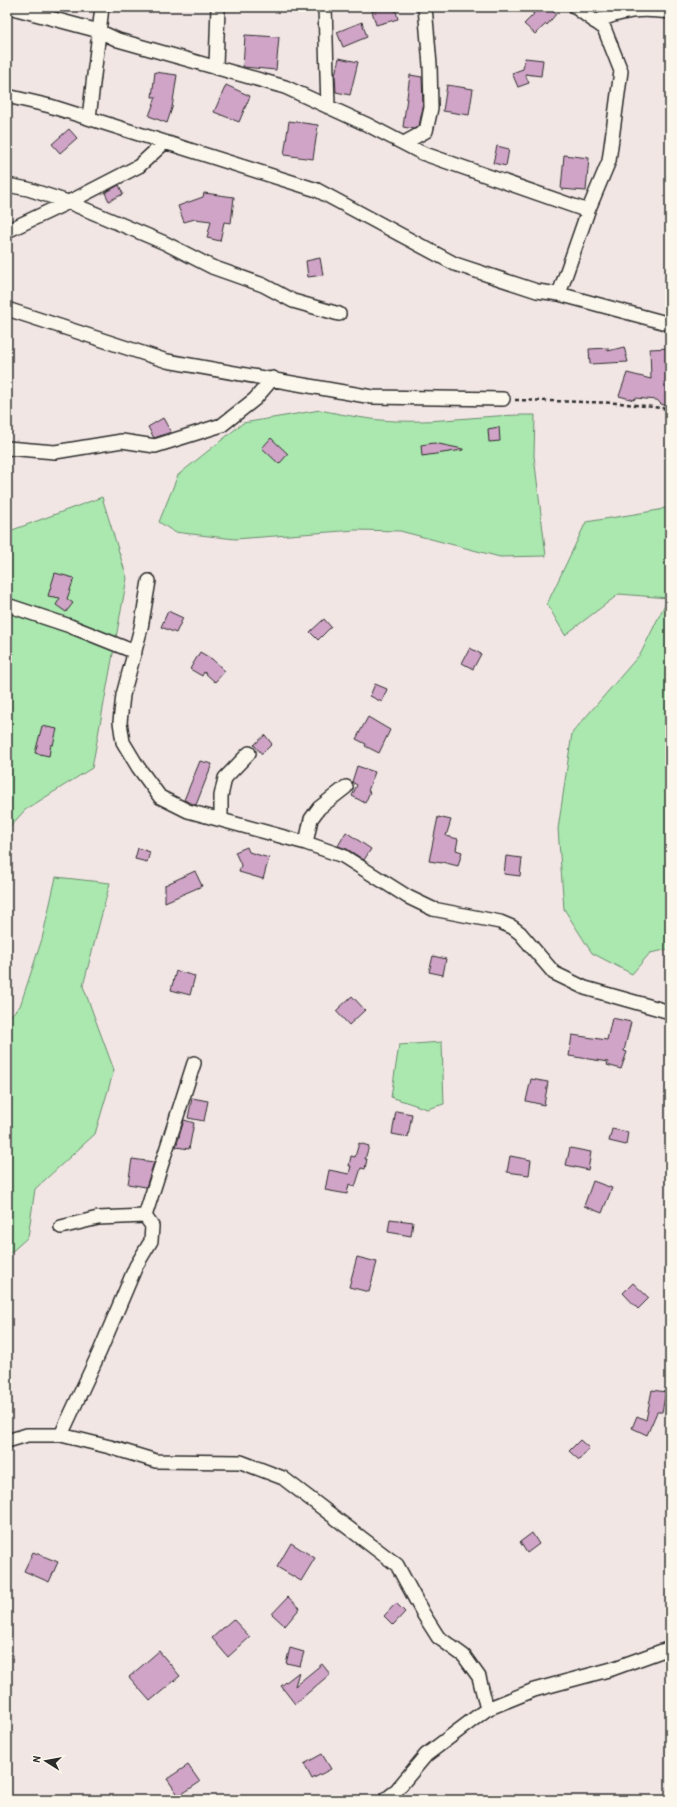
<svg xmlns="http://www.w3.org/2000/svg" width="677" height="1807" font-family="'Patrick Hand',sans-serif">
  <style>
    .green { fill: #aae8af; stroke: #6a8a6d }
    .building { fill: #d0a4c7; stroke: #2b2b2b }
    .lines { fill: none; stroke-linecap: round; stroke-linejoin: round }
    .street-casing { stroke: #2b2b2b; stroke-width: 16 }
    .path { stroke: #2b2b2b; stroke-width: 2.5; stroke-dasharray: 4 3; stroke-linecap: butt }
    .street { stroke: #fbf7ec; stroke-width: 13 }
  </style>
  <rect width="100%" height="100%" fill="#f2e6e5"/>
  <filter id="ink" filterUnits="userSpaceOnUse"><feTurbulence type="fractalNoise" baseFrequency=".025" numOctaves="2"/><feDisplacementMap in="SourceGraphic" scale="8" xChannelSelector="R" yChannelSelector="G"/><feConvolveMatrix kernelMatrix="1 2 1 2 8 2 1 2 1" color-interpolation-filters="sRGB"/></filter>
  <g filter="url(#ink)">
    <path class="green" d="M 320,410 C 345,415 370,420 395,421 C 442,423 488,414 535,415 L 534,456 L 546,556 L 500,557 L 400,531 L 356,530 L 235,539 L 174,532 L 159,522 L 178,475 L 243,423 Z
      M 102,497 L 127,578 L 92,768 L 25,810 L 7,830 L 7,532 Z
      M 670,506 L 670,949 L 650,953 L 632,974 L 592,953 L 564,909 L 558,829 L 572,733 L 641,653 L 668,598 L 619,594 L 565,635 L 547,604 L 586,522 L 659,510 Z
      M 56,877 L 110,883 L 83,986 L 114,1070 L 95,1134 L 35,1189 L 28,1237 L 7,1256 L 7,1019 L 20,1006 L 42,939 Z
      M 442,1042 L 444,1104 L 427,1109 L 391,1097 L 399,1045 Z"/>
    <path class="building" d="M 377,7 L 395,7 L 398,19 L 376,25 L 372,11 L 378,10 Z
      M 525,7 L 548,7 L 556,14 L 547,25 L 546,24 L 535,34 L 524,24 L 534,14 Z
      M 362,22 L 367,37 L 343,47 L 337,32 Z
      M 245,35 L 279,37 L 276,70 L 243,67 Z
      M 339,58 L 358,62 L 350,95 L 336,92 L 335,75 Z
      M 525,58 L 543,60 L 541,76 L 525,74 L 529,83 L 518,87 L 512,73 L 523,69 Z
      M 155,72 L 177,75 L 172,108 L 167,123 L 149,116 L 156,97 L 152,97 Z
      M 410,75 L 422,77 L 423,107 L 419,126 L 414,129 L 403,127 Z
      M 226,85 L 250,96 L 239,122 L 214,112 Z
      M 447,85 L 473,89 L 469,115 L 443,111 Z
      M 289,121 L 318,125 L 313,159 L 284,155 Z
      M 69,129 L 77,138 L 60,153 L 52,144 Z
      M 497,146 L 509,149 L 506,166 L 493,163 Z
      M 564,155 L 589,158 L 586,191 L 561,189 Z
      M 119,185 L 123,194 L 109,201 L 105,193 Z
      M 204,193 L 234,197 L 231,223 L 224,222 L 220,241 L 207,238 L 211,221 L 195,219 L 184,222 L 178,206 L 203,197 Z
      M 320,258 L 323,275 L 308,277 L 306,261 Z
      M 624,347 L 628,362 L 590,364 L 589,349 L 608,348 L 608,351 Z
      M 670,348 L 670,407 L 661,404 L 657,400 L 635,398 L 634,400 L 619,396 L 627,373 L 651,379 L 650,349 Z
      M 163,418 L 171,432 L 154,438 L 148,427 Z
      M 499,427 L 500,441 L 489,442 L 488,429 Z
      M 271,438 L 288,454 L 279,464 L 262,448 Z
      M 434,443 L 463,449 L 463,450 L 422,456 L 421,445 Z
      M 55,573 L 74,578 L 67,599 L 73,603 L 66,612 L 56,605 L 60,598 L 48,596 Z
      M 168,611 L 183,618 L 176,633 L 161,627 Z
      M 324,619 L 331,627 L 318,640 L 310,632 Z
      M 470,648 L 481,654 L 473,669 L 462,663 Z
      M 200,652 L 212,659 L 225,671 L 215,682 L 204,672 L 202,676 L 190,669 Z
      M 375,684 L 387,689 L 382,702 L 370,696 Z
      M 368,717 L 390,730 L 379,753 L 365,746 L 366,744 L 356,739 Z
      M 42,726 L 57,729 L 53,745 L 51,744 L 49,756 L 35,753 Z
      M 265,735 L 272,744 L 262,754 L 254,745 Z
      M 200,761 L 212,764 L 196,805 L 184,800 Z
      M 357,766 L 375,772 L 368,791 L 370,792 L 365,803 L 352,796 L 357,785 L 352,782 Z
      M 438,817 L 451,820 L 446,836 L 458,839 L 456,850 L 462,852 L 458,866 L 442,862 L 442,863 L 429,861 Z
      M 346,832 L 371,849 L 364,860 L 347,849 L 338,846 Z
      M 247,847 L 249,852 L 269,858 L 263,879 L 239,872 L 241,865 L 235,852 Z
      M 138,848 L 150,852 L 147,862 L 135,859 Z
      M 506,856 L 522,858 L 520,876 L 504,874 Z
      M 195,871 L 202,886 L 165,902 L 165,885 Z
      M 433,956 L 446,959 L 443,975 L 429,972 Z
      M 176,971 L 195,976 L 190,995 L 171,990 Z
      M 352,996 L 365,1010 L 349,1025 L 336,1011 Z
      M 612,1018 L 631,1022 L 624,1051 L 627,1052 L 621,1069 L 607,1065 L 608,1062 L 569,1056 L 572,1035 L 607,1040 Z
      M 531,1079 L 548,1082 L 544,1105 L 526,1101 Z
      M 192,1098 L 208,1101 L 204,1121 L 188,1118 Z
      M 396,1111 L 412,1114 L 408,1137 L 392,1134 Z
      M 184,1120 L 194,1123 L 189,1149 L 176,1147 Z
      M 612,1129 L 628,1132 L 626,1145 L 609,1141 Z
      M 359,1143 L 369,1146 L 365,1159 L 367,1159 L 365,1169 L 361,1168 L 355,1187 L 349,1184 L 347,1194 L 325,1190 L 329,1170 L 349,1174 L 351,1166 L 349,1166 L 351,1156 L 355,1157 Z
      M 570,1148 L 591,1152 L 588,1170 L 566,1165 Z
      M 510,1156 L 531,1160 L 529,1175 L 507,1172 Z
      M 132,1159 L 154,1162 L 146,1187 L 128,1184 Z
      M 593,1181 L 612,1188 L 602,1213 L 584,1206 Z
      M 390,1219 L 413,1222 L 411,1236 L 388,1232 Z
      M 357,1257 L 377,1262 L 369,1292 L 349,1287 Z
      M 633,1283 L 649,1298 L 638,1309 L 623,1293 Z
      M 652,1390 L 666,1392 L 662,1412 L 657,1412 L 647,1435 L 632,1428 L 637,1416 L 646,1420 Z
      M 580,1440 L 589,1448 L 579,1460 L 569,1451 Z
      M 532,1533 L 539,1544 L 527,1553 L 520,1542 Z
      M 291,1543 L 315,1558 L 301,1581 L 277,1567 Z
      M 33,1552 L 58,1562 L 49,1582 L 24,1571 Z
      M 288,1597 L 300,1608 L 285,1626 L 272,1614 Z
      M 396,1603 L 405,1612 L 393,1625 L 384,1616 Z
      M 233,1619 L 250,1637 L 228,1657 L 212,1638 Z
      M 290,1648 L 304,1652 L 300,1666 L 286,1663 Z
      M 159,1651 L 180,1676 L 150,1701 L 129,1677 Z
      M 322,1664 L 330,1674 L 295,1704 L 281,1686 L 299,1672 L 295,1686 Z
      M 322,1754 L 331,1769 L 312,1779 L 304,1764 Z
      M 188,1765 L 200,1782 L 179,1796 L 167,1779 Z"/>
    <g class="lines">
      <g class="street-casing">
        <path id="street" d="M 9,7 L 99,31 L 118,40 L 285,87 L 368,125 L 422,153 L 588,211
          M 325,7 L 328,107
          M 595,22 C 623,10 640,8 670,12
          M 216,66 L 218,7
          M 7,96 L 50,106 L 317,190 L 455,264 L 537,291 L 559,294 L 670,324
          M 89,118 L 102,7
          M 404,143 L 426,131 L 431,108 L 430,65 L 425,7
          M 7,185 L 28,189 L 68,202 L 165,243 L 212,267 L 263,285 L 293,301 L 339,314
          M 7,231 L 75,199 L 139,166 L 165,142
          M 559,294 L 588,211 L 609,161 L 621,71 L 604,28 L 575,7
          M 7,309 L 167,361 L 372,397 L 503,399
          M 7,448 L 55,452 L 122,441 L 155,446 L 222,425 L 255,399 L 273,378
          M 149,581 L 141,628 L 123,695 L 120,722 L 123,742 L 138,767 L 160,797 L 188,811 L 306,843 L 343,856 L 408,897 L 433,909 L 500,922 L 512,927 L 520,933 L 554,973 L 585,988 L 670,1012
          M 10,606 L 70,626 L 135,652
          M 221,820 L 221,796 L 225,778 L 249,753
          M 306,843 L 311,819 L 319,808 L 346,787
          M 61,1227 L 98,1218 L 145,1216
          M 61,1435 L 100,1351 L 136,1266 L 151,1241 L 152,1226 L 145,1216 L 194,1063
          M 7,1441 L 27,1435 L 61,1435 L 110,1447 L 156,1461 L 241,1462 L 283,1478 L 397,1565 L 424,1615 L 438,1637 L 464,1656 L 479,1677 L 487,1709
          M 385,1800 L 395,1792 L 426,1755 L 487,1709 L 534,1690 L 612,1669 L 670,1648"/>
      </g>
      <path class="path" d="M 515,400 L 619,403 L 670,409"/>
      <use href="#street" class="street"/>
    </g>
  </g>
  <rect width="677" height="1807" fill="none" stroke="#fbf7ec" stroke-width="24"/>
  <rect x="12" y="12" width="653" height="1783" fill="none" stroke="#2b2b2b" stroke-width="1.5" filter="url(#ink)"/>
  <g transform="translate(46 1761) rotate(281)" stroke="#fbf7ec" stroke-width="3" paint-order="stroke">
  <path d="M0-3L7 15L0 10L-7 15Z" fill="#2b2b2b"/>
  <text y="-6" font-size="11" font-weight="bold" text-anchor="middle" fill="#2b2b2b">N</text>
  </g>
</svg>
